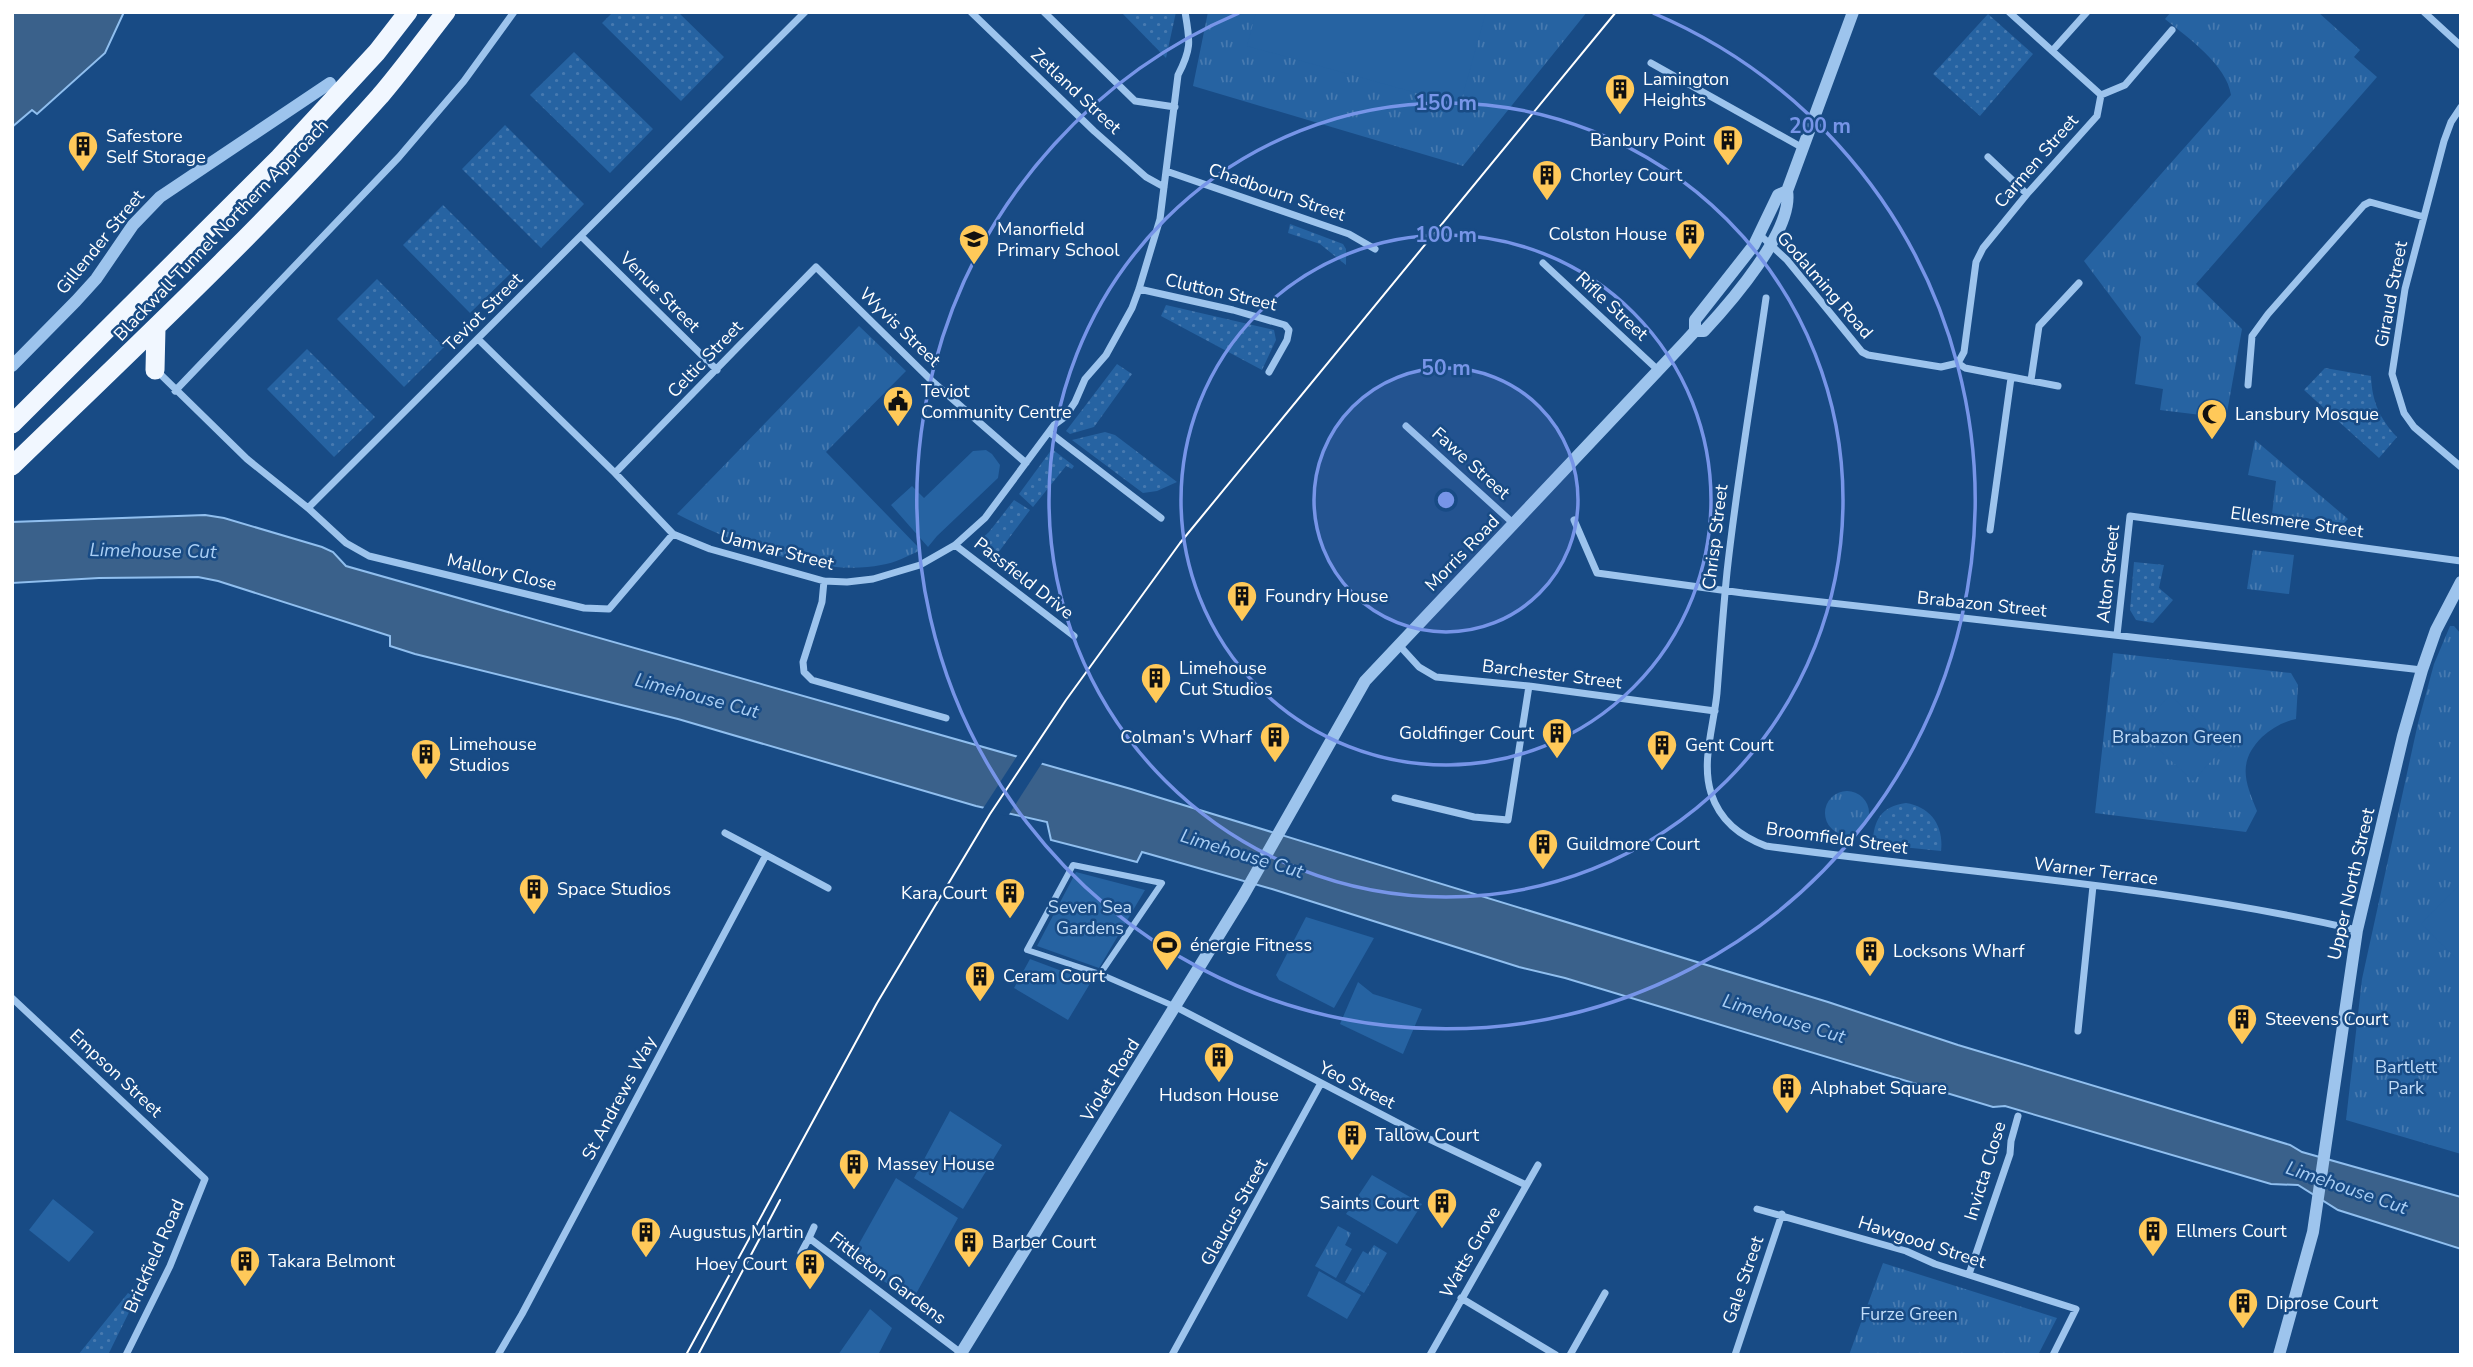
<svg xmlns="http://www.w3.org/2000/svg" width="2473" height="1367" font-family="'Nunito Sans',sans-serif">
  <style>
    .grass { fill: url(#grass-dots) }
    .park { fill: url(#park-tufts) }
    .garden { fill: #2663a2 }
    .water { fill: #3a618b; stroke: #90bfef; stroke-width: 2 }
    .pier { fill: #184b85 }
    .lines { fill: none; stroke-linecap: round; stroke-linejoin: round }
    .pedestrian { stroke: #9dc4ed; stroke-width: 6 }
    .minor { stroke: #9dc4ed; stroke-width: 7 }
    .tertiary { stroke: #9dc4ed; stroke-width: 12 }
    .trunk { stroke: #f1f7ff; stroke-width: 19 }
    .tram { stroke: #fff; stroke-width: 2 }
    .ring { fill: none; stroke: #7795e8; stroke-width: 3.5 }
    .labels { text-anchor: middle; stroke-width: 5; stroke-linejoin: round; paint-order: stroke }
    .poi-label { font-size: 18px; fill: #fff; stroke: #184b85; text-anchor: start }
    .street-label { font-size: 18px; fill: #fff; stroke: #184b85 }
    .park-label { font-size: 18px; fill: #c2ddf9; stroke: #184b85 }
    .water-label { font-size: 19px; font-style: italic; fill: #a9cef4; stroke: #184b85 }
    .centre { fill: #7795e8; stroke: #184b85; stroke-width: 3.5 }
    .ring-label { font-size: 21px; text-anchor: middle; font-weight: bold; fill: #7795e8; stroke: #184b85; stroke-width: 5; stroke-linejoin: round; paint-order: stroke }
  </style>
  <defs>
    <pattern id="grass-dots" width="8" height="8" patternUnits="userSpaceOnUse" patternTransform="scale(1.75)"><rect width="8" height="8" fill="#2663a2"/><path d="M2 2h.1M6 6h.1" fill="none" stroke="#477ab0" stroke-width="1.8" stroke-linecap="round"/></pattern>
    <pattern id="park-tufts" width="24" height="20" patternUnits="userSpaceOnUse" patternTransform="scale(1.75)"><rect width="24" height="20" fill="#2663a2"/><path d="M3 7l-1-3M5 7V3M7 7l1-3M15 17l-1-3M17 17v-4M19 17l1-3" fill="none" stroke="#477ab0"/></pattern>
  </defs>
  <rect width="100%" height="100%" fill="#184b85"/>
  <path class="grass" d="M 613,12 L 678,12 L 724,57 L 681,101 L 602,23 Z
    M 1121,12 L 1176,12 L 1166,58 Z
    M 1988,14 L 2033,54 L 1980,116 L 1933,74 Z
    M 574,52 L 653,129 L 610,173 L 530,95 Z
    M 505,125 L 584,204 L 541,248 L 462,169 Z
    M 443,205 L 511,273 L 470,313 L 403,245 Z
    M 1290,224 L 1343,244 L 1346,249 L 1346,265 L 1320,244 L 1288,233 Z
    M 377,279 L 444,347 L 404,387 L 337,319 Z
    M 1166,305 L 1274,330 L 1276,340 L 1262,370 L 1161,316 Z
    M 307,349 L 375,417 L 334,457 L 267,389 Z
    M 1117,364 L 1132,374 L 1094,427 L 1070,434 L 1066,431 Z
    M 2325,368 L 2371,376 C 2372,402 2380,419 2397,437 L 2379,458 L 2304,390 Z
    M 1105,432 L 1115,435 L 1177,482 L 1157,491 L 1143,493 L 1072,440 Z
    M 1052,449 L 1074,466 L 1072,469 L 1066,466 L 1033,507 L 1019,494 Z
    M 1014,500 L 1030,510 L 995,557 L 976,544 L 989,532 Z
    M 2134,562 L 2164,565 L 2159,588 L 2173,600 L 2153,623 L 2136,620 L 2130,610 Z
    M 1906,803 C 1931,807 1944,826 1941,851 L 1873,844 C 1873,821 1881,806 1906,803 Z
    M 128,1293 L 136,1298 L 108,1355 L 78,1355 Z"/>
  <path class="park" d="M 1208,12 L 1587,12 L 1463,166 L 1193,86 Z
    M 2171,12 L 2318,12 L 2360,50 L 2354,57 L 2377,77 L 2196,284 L 2242,329 L 2226,418 L 2160,410 L 2163,389 L 2135,384 L 2141,337 L 2084,261 L 2231,95 C 2227,65 2187,37 2165,19 Z
    M 859,326 L 906,371 L 826,452 L 921,550 C 908,556 895,563 881,565 C 819,578 731,542 677,514 Z
    M 2255,440 L 2348,519 L 2344,523 L 2272,514 L 2276,481 L 2248,475 Z
    M 2253,550 L 2294,555 L 2289,594 L 2247,589 Z
    M 2450,626 L 2454,626 L 2461,634 L 2461,1154 L 2346,1120 L 2362,979 L 2418,723 L 2434,664 Z
    M 2113,653 L 2291,673 L 2298,685 L 2296,719 C 2283,722 2272,728 2262,737 C 2237,762 2245,782 2257,811 L 2246,832 L 2095,813 Z
    M1825 813a22 22 0 1 1 44 0a22 22 0 1 1-44 0Z
    M 1338,1226 L 1351,1233 L 1345,1245 L 1352,1249 L 1336,1278 L 1315,1266 Z
    M 1374,1245 L 1387,1253 L 1364,1293 L 1345,1282 L 1363,1251 L 1368,1254 Z
    M 1883,1263 L 2057,1318 L 2038,1355 L 1849,1355 Z"/>
  <path class="garden" d="M 1256,12 L 1486,12 L 1460,105 L 1247,46 Z
    M 986,450 L 992,454 L 1000,465 L 998,478 L 937,536 L 928,547 L 891,505 L 912,486 L 924,498 L 973,451 Z
    M 2170,695 L 2225,746 L 2193,781 L 2138,730 Z
    M 1076,872 L 1145,890 L 1099,968 L 1037,946 Z
    M 2461,883 L 2461,963 L 2421,924 Z
    M 1306,917 L 1374,938 L 1334,1008 L 1279,980 L 1276,975 Z
    M 1030,959 L 1091,982 L 1068,1020 L 1014,988 Z
    M 1358,982 L 1373,994 L 1422,1009 L 1403,1054 L 1340,1024 Z
    M 950,1111 L 1002,1145 L 963,1209 L 914,1178 Z
    M 1372,1175 L 1422,1204 L 1397,1244 L 1346,1214 Z
    M 896,1178 L 958,1218 L 912,1301 L 851,1258 Z
    M 53,1199 L 94,1232 L 69,1262 L 29,1230 Z
    M 1319,1271 L 1361,1295 L 1347,1319 L 1307,1296 Z
    M 870,1309 L 892,1328 L 878,1355 L 838,1355 Z"/>
  <path class="water" d="M 12,12 L 124,12 L 105,53 L 37,114 L 32,110 L 12,127 Z
    M 205,515 L 224,518 L 322,547 L 333,552 L 346,566 L 1131,789 L 1828,1002 L 1958,1045 L 2231,1127 L 2290,1145 L 2302,1152 L 2461,1197 L 2461,1249 L 2338,1210 L 2298,1185 L 2271,1184 L 2005,1106 L 1993,1107 L 1565,978 L 1519,967 L 1272,889 L 1142,852 L 1137,862 L 1051,840 L 1047,822 L 976,806 L 678,719 L 415,654 L 390,646 L 390,636 L 218,581 L 198,577 L 99,578 L 12,583 L 12,522 Z"/>
  <path class="pier" d="M 1019,753 L 1044,760 L 1008,816 L 982,810 Z"/>
  <g class="lines">
    <path class="pedestrian" d="M 1100,974 L 1162,883 L 1073,865 L 1027,950 L 1100,974 L 1176,1007"/>
    <path class="minor" d="M 971,12 L 1094,131 L 1146,177 L 1164,187
      M 1044,12 L 1135,101 L 1175,107
      M 2009,12 L 2101,95
      M 2424,12 L 2461,46
      M 2052,51 L 2087,12
      M 1651,63 L 1803,148
      M 2101,95 L 2125,85 L 2172,30
      M 2461,107 L 2451,122 L 2444,141 L 2405,289 L 2392,374 L 2404,413 L 2414,427 L 2461,467
      M 1988,157 L 2027,194
      M 1166,171 L 1349,234 L 1375,249
      M 1760,235 L 1787,260 L 1862,352 L 1868,355 L 1941,367 L 1958,363
      M 581,236 L 717,370
      M 1543,263 L 1659,371
      M 1139,289 L 1233,310 L 1285,325 L 1289,330 L 1287,340 L 1269,372
      M 1766,298 C 1753,389 1737,480 1727,572 C 1723,612 1720,653 1717,693 C 1714,725 1701,762 1711,793 C 1720,821 1740,836 1766,846 C 1963,873 2163,885 2357,930
      M 478,339 L 615,473 L 673,534 L 710,549 L 824,581 L 847,582 L 873,579 L 920,565 L 955,545 L 985,518 L 1054,425 L 1065,417 L 1075,402 L 1085,379 L 1106,355 L 1132,308 L 1139,289 L 1160,219 L 1178,75 C 1192,48 1190,41 1185,12
      M 1958,363 L 1964,352 L 1976,262 L 1983,248 L 2027,194 L 2097,116 L 2101,95
      M 1958,363 L 1965,368 L 2058,386
      M 156,370 L 247,459 L 308,508 L 805,12
      M 2031,380 L 2039,326 L 2079,283
      M 2248,385 L 2252,336 L 2268,314 L 2364,205 L 2370,202 L 2424,217
      M 175,391 L 399,157 L 464,81 L 514,12
      M 1406,426 L 1514,524
      M 1049,432 L 1161,518
      M 615,473 L 816,267 L 933,382 L 1026,463
      M 308,508 L 346,543 L 369,556 L 584,608 L 609,609 L 673,534
      M 1574,520 L 1597,573 L 1743,593 L 2422,670
      M 1990,530 L 2011,378
      M 955,545 L 1074,636
      M 824,581 L 822,602 L 803,662 L 804,672 L 812,680 L 946,718
      M 2117,635 L 2130,516 L 2461,561
      M 1398,644 L 1419,667 L 1436,677 L 1529,686 L 1715,711
      M 1395,798 L 1474,817 L 1508,820 L 1529,686
      M 725,833 L 828,888
      M 12,998 L 205,1179 L 170,1266 L 126,1355
      M 1176,1007 L 1425,1137 L 1526,1185
      M 2078,1031 L 2093,886
      M 1757,1209 L 1906,1251 L 1935,1264 L 2076,1309 L 2053,1355
      M 809,1238 L 814,1227
      M 801,1253 L 809,1238 L 961,1353
      M 1969,1274 L 2010,1154 L 2011,1141 L 2018,1116
      M 1461,1298 L 1556,1355
      M 498,1355 L 522,1314 L 766,855
      M 1172,1355 L 1321,1083
      M 1430,1355 L 1538,1165
      M 1570,1355 L 1605,1293
      M 1735,1355 L 1782,1214"/>
    <path class="tertiary" d="M 1695,331 L 1704,331 C 1730,303 1794,230 1787,191 L 1853,12
      M 12,366 L 76,301 L 96,279 L 133,225 L 160,197 L 330,83
      M 960,1355 L 1243,896 L 1365,681 L 1684,343 L 1695,331 L 1695,320 L 1754,245 L 1778,195 L 1787,191
      M 2279,1355 L 2313,1232 L 2357,930 L 2403,736 L 2422,670 L 2436,630 L 2461,582"/>
    <path class="trunk" d="M 155,370 L 156,328
      M 12,424 L 279,158 L 377,52 L 408,12
      M 12,466 C 137,345 264,226 380,96 C 403,69 424,40 446,12"/>
    <path class="tram" d="M 686,1355 L 877,1003 L 990,814 L 1066,700 L 1180,543 L 1616,12
      M 698,1355 L 780,1200"/>
  </g>
  <circle cx="1446" cy="500" r="132" fill="#7795e8" fill-opacity=".12"/>
  <g class="ring">
    <circle cx="1446" cy="500" r="132"/>
    <circle cx="1446" cy="500" r="265"/>
    <circle cx="1446" cy="500" r="397"/>
    <path d="M1653 13A529 529 0 1 1 1239 13"/>
  </g>
  <defs>
    <g id="building-pin" transform="scale(1.575)"><path d="M0 17L-7.5 6A9.5 9.5 0 1 1 7.5 6Z" fill="#ffc959" stroke="#184b85"/><path d="M-4-6H4V6H1V3H-1V6H-4ZM-2.5-4.3h1.7v1.8h-1.7ZM.8-4.3h1.7v1.8H.8ZM-2.5-1h1.7V.8h-1.7ZM.8-1h1.7V.8H.8Z" fill="#111"/></g>
    <g id="school-pin" transform="scale(1.575)"><path d="M0 17L-7.5 6A9.5 9.5 0 1 1 7.5 6Z" fill="#ffc959" stroke="#184b85"/><path d="M0-5L7-2L0 1L-7-2ZM-4 1L0 2.5L4 1V4Q0 6-4 4Z" fill="#111"/></g>
    <g id="civic-pin" transform="scale(1.575)"><path d="M0 17L-7.5 6A9.5 9.5 0 1 1 7.5 6Z" fill="#ffc959" stroke="#184b85"/><path d="M-.6-6.5H3V-4.5H.6V-3L4-1V1h2V6H-6V1h2V-1L-.6-3ZM-1.2 2.5V6h2.4V2.5Z" fill="#111"/></g>
    <g id="mosque-pin" transform="scale(1.575)"><path d="M0 17L-7.5 6A9.5 9.5 0 1 1 7.5 6Z" fill="#ffc959" stroke="#184b85"/><path d="M3.5-4.9A6 6 0 1 0 3.5 4.9A5 5 0 1 1 3.5-4.9Z" fill="#111"/></g>
    <g id="stadium-pin" transform="scale(1.575)"><path d="M0 17L-7.5 6A9.5 9.5 0 1 1 7.5 6Z" fill="#ffc959" stroke="#184b85"/><path d="M0-5a6.5 5 0 1 0 0 10a6.5 5 0 1 0 0-10ZM-3.5-1.8h7v3.6h-7Z" fill="#111"/></g>
  </defs>
  <g fill-rule="evenodd">
    <use href="#building-pin" x="1620" y="89"/>
    <use href="#building-pin" x="1728" y="140"/>
    <use href="#building-pin" x="83" y="146"/>
    <use href="#building-pin" x="1547" y="175"/>
    <use href="#building-pin" x="1690" y="234"/>
    <use href="#school-pin" x="974" y="239"/>
    <use href="#civic-pin" x="898" y="401"/>
    <use href="#mosque-pin" x="2212" y="414"/>
    <use href="#building-pin" x="1242" y="596"/>
    <use href="#building-pin" x="1156" y="678"/>
    <use href="#building-pin" x="1557" y="733"/>
    <use href="#building-pin" x="1275" y="737"/>
    <use href="#building-pin" x="1662" y="745"/>
    <use href="#building-pin" x="426" y="754"/>
    <use href="#building-pin" x="1543" y="844"/>
    <use href="#building-pin" x="534" y="889"/>
    <use href="#building-pin" x="1010" y="893"/>
    <use href="#stadium-pin" x="1167" y="945"/>
    <use href="#building-pin" x="1870" y="951"/>
    <use href="#building-pin" x="980" y="976"/>
    <use href="#building-pin" x="2242" y="1019"/>
    <use href="#building-pin" x="1219" y="1057"/>
    <use href="#building-pin" x="1787" y="1088"/>
    <use href="#building-pin" x="1352" y="1135"/>
    <use href="#building-pin" x="854" y="1164"/>
    <use href="#building-pin" x="1442" y="1203"/>
    <use href="#building-pin" x="2153" y="1231"/>
    <use href="#building-pin" x="646" y="1232"/>
    <use href="#building-pin" x="969" y="1242"/>
    <use href="#building-pin" x="245" y="1261"/>
    <use href="#building-pin" x="810" y="1264"/>
    <use href="#building-pin" x="2243" y="1303"/>
  </g>
  <g class="labels">
    <g class="poi-label">
      <text x="1643" y="85">Lamington<tspan x="1643" dy="21">Heights</tspan></text>
      <text x="106" y="142">Safestore<tspan x="106" dy="21">Self Storage</tspan></text>
      <text x="1705" y="146" text-anchor="end">Banbury Point</text>
      <text x="1570" y="181">Chorley Court</text>
      <text x="997" y="235">Manorfield<tspan x="997" dy="21">Primary School</tspan></text>
      <text x="1667" y="240" text-anchor="end">Colston House</text>
      <text x="921" y="397">Teviot<tspan x="921" dy="21">Community Centre</tspan></text>
      <text x="2235" y="420">Lansbury Mosque</text>
      <text x="1265" y="602">Foundry House</text>
      <text x="1179" y="674">Limehouse<tspan x="1179" dy="21">Cut Studios</tspan></text>
      <text x="1534" y="739" text-anchor="end">Goldfinger Court</text>
      <text x="1252" y="743" text-anchor="end">Colman's Wharf</text>
      <text x="449" y="750">Limehouse<tspan x="449" dy="21">Studios</tspan></text>
      <text x="1685" y="751">Gent Court</text>
      <text x="1566" y="850">Guildmore Court</text>
      <text x="557" y="895">Space Studios</text>
      <text x="987" y="899" text-anchor="end">Kara Court</text>
      <text x="1190" y="951">énergie Fitness</text>
      <text x="1893" y="957">Locksons Wharf</text>
      <text x="1003" y="982">Ceram Court</text>
      <text x="2265" y="1025">Steevens Court</text>
      <text x="1810" y="1094">Alphabet Square</text>
      <text x="1219" y="1101" text-anchor="middle">Hudson House</text>
      <text x="1375" y="1141">Tallow Court</text>
      <text x="877" y="1170">Massey House</text>
      <text x="1419" y="1209" text-anchor="end">Saints Court</text>
      <text x="2176" y="1237">Ellmers Court</text>
      <text x="669" y="1238">Augustus Martin</text>
      <text x="992" y="1248">Barber Court</text>
      <text x="268" y="1267">Takara Belmont</text>
      <text x="787" y="1270" text-anchor="end">Hoey Court</text>
      <text x="2266" y="1309">Diprose Court</text>
    </g>
    <g class="street-label">
      <text transform="translate(1076 91) rotate(43)" y="6">Zetland Street</text>
      <text transform="translate(2036 161) rotate(-49)" y="6">Carmen Street</text>
      <text transform="translate(1277 192) rotate(19)" y="6">Chadbourn Street</text>
      <text transform="translate(221 230) rotate(-46)" y="6">Blackwall Tunnel Northern Approach</text>
      <text transform="translate(100 242) rotate(-51)" y="6">Gillender Street</text>
      <text transform="translate(1825 285) rotate(49)" y="6">Godalming Road</text>
      <text transform="translate(660 292) rotate(45)" y="6">Venue Street</text>
      <text transform="translate(1221 292) rotate(13)" y="6">Clutton Street</text>
      <text transform="translate(2391 294) rotate(-79)" y="6">Giraud Street</text>
      <text transform="translate(1612 306) rotate(43)" y="6">Rifle Street</text>
      <text transform="translate(483 312) rotate(-45)" y="6">Teviot Street</text>
      <text transform="translate(900 327) rotate(44)" y="6">Wyvis Street</text>
      <text transform="translate(705 359) rotate(-46)" y="6">Celtic Street</text>
      <text transform="translate(1471 463) rotate(42)" y="6">Fawe Street</text>
      <text transform="translate(2297 522) rotate(8)" y="6">Ellesmere Street</text>
      <text transform="translate(1715 537) rotate(-83)" y="6">Chrisp Street</text>
      <text transform="translate(777 550) rotate(14)" y="6">Uamvar Street</text>
      <text transform="translate(1462 553) rotate(-46)" y="6">Morris Road</text>
      <text transform="translate(502 572) rotate(13)" y="6">Mallory Close</text>
      <text transform="translate(2108 574) rotate(-84)" y="6">Alton Street</text>
      <text transform="translate(1024 578) rotate(38)" y="6">Passfield Drive</text>
      <text transform="translate(1982 604) rotate(6)" y="6">Brabazon Street</text>
      <text transform="translate(1552 674) rotate(7)" y="6">Barchester Street</text>
      <text transform="translate(1837 838) rotate(8)" y="6">Broomfield Street</text>
      <text transform="translate(2096 871) rotate(7)" y="6">Warner Terrace</text>
      <text transform="translate(2351 884) rotate(-77)" y="6">Upper North Street</text>
      <text transform="translate(116 1073) rotate(43)" y="6">Empson Street</text>
      <text transform="translate(1110 1080) rotate(-58)" y="6">Violet Road</text>
      <text transform="translate(1357 1085) rotate(27)" y="6">Yeo Street</text>
      <text transform="translate(619 1098) rotate(-62)" y="6">St Andrews Way</text>
      <text transform="translate(1985 1171) rotate(-73)" y="6">Invicta Close</text>
      <text transform="translate(1234 1212) rotate(-61)" y="6">Glaucus Street</text>
      <text transform="translate(1922 1242) rotate(18)" y="6">Hawgood Street</text>
      <text transform="translate(1470 1252) rotate(-60)" y="6">Watts Grove</text>
      <text transform="translate(154 1256) rotate(-66)" y="6">Brickfield Road</text>
      <text transform="translate(888 1278) rotate(37)" y="6">Fittleton Gardens</text>
      <text transform="translate(1743 1280) rotate(-71)" y="6">Gale Street</text>
    </g>
    <g class="park-label">
      <text x="2177" y="743">Brabazon Green</text>
      <text x="1090" y="913">Seven Sea<tspan x="1090" dy="21">Gardens</tspan></text>
      <text x="2406" y="1073">Bartlett<tspan x="2406" dy="21">Park</tspan></text>
      <text x="1909" y="1320">Furze Green</text>
    </g>
    <g class="water-label">
      <text transform="translate(153 550) rotate(1)" y="7">Limehouse Cut</text>
      <text transform="translate(697 695) rotate(15)" y="7">Limehouse Cut</text>
      <text transform="translate(1242 853) rotate(17)" y="7">Limehouse Cut</text>
      <text transform="translate(1784 1018) rotate(17)" y="7">Limehouse Cut</text>
      <text transform="translate(2347 1187) rotate(19)" y="7">Limehouse Cut</text>
    </g>
  </g>
  <circle cx="1446" cy="500" r="10" class="centre"/>
  <g class="ring-label">
    <text x="1446" y="110">150 m</text>
    <text x="1820" y="133">200 m</text>
    <text x="1446" y="242">100 m</text>
    <text x="1446" y="375">50 m</text>
  </g>
  <rect width="2473" height="1367" fill="none" stroke="#ffffff" stroke-width="28"/>
</svg>
